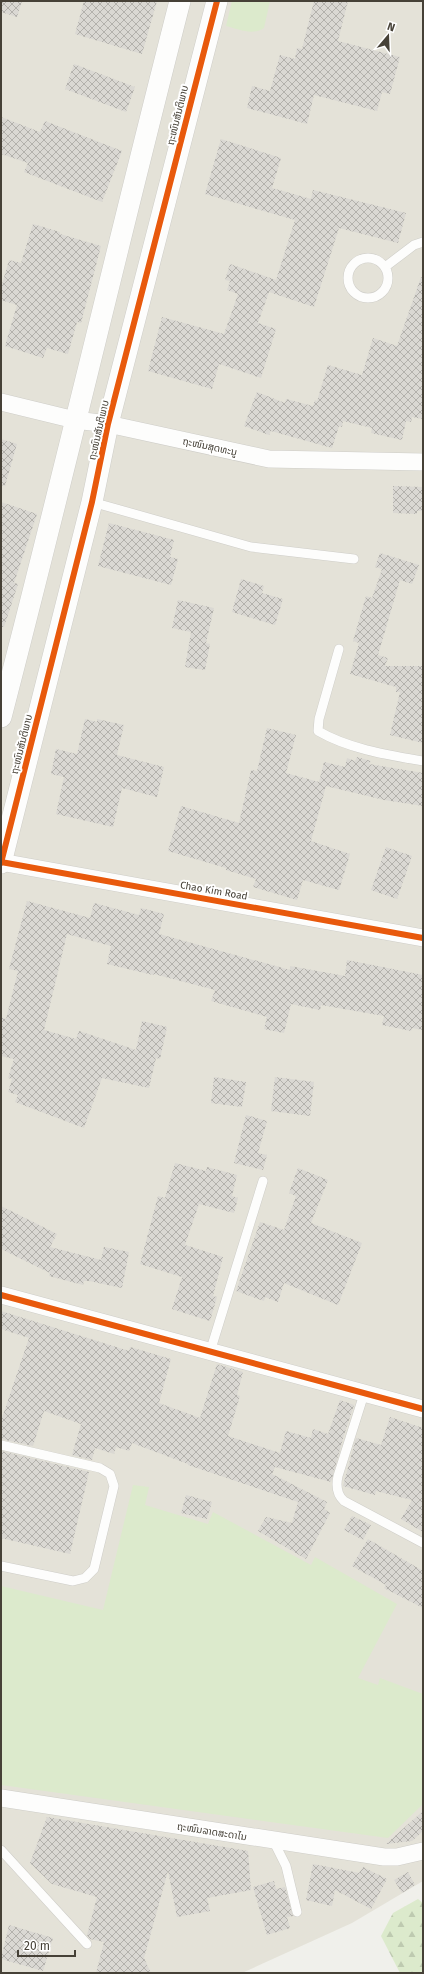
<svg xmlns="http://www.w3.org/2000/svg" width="424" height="1974" font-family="'Fira Sans','Noto Sans Lao',sans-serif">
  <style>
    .residential { fill: #e4e2d8 }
    .green { fill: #dceacc }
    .forest { fill: url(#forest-firs) }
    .building { fill: url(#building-cross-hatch) }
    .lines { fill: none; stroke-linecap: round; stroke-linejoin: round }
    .service-casing { stroke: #cecdc8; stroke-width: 10 }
    .minor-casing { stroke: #cecdc8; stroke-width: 18 }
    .tertiary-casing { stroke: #cecdc8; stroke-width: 22 }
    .service { stroke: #fdfdfc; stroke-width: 9 }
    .minor { stroke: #fdfdfc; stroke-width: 17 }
    .tertiary { stroke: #fdfdfc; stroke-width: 21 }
    .cycleway-casing { stroke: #fff; stroke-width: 8 }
    .cycleway { stroke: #e8590c; stroke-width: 6 }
    .labels { text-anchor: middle; stroke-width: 4; stroke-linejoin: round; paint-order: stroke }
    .street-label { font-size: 10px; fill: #464137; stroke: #fff }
  </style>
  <defs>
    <pattern id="forest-firs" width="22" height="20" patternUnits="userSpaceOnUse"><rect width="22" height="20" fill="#dceacc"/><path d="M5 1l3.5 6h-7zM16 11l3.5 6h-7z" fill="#becab0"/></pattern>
    <pattern id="building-cross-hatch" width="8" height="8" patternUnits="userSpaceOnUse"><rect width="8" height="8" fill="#dad8d3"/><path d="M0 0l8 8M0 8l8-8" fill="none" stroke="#b3b1ac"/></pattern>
  </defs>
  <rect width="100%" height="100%" fill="#f0f0eb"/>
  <path class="residential" d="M 1,1 L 423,1 L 423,1881 L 352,1923 L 242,1973 L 1,1973 Z"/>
  <path class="green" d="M 232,1 L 270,1 L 264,28 C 253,36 238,29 226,26 Z
    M 133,1485 L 149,1487 L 145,1505 L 208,1524 L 213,1512 L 311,1565 L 315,1557 L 397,1604 L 358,1678 L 378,1685 L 380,1678 L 423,1694 L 423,1804 L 388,1838 L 1,1785 L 1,1586 L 103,1610 Z"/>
  <path class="forest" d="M 418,1899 L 423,1903 L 423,1973 L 400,1973 L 381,1936 L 393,1913 Z"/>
  <path class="building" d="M 1,1 L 22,1 L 17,17 L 1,12 Z
    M 84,1 L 157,1 L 142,54 L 75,34 Z
    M 314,1 L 348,1 L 338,41 L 400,57 L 390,94 L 382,92 L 377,111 L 314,95 L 307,124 L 247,108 L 252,86 L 270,91 L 280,55 L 295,59 L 297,48 L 302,49 Z
    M 74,64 L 135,87 L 126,112 L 65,89 Z
    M 1,117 L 40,132 L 45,121 L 122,151 L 102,202 L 24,172 L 28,163 L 1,154 Z
    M 221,139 L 281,158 L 272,188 L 311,199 L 313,190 L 406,213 L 398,243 L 339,228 L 314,307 L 269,292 L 258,323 L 276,329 L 261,378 L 219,364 L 212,389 L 148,371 L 162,317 L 224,334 L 238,294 L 227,290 L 230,281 L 225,280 L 230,264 L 276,280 L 295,220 L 205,194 Z
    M 33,224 L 60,232 L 60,234 L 101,246 L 81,323 L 77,322 L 68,354 L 47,348 L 43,358 L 5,346 L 17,305 L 1,300 L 1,288 L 9,260 L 21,263 Z
    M 421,277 L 423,278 L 423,419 L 412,417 L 411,422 L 406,421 L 402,440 L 371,433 L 372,428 L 343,421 L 342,427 L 339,426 L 332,448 L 271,431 L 269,435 L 244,426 L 257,392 L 285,403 L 286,399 L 313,406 L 315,400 L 317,401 L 328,365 L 362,375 L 373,338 L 397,346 Z
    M 1,439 L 17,444 L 5,486 L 1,485 Z
    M 393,486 L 423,487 L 423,511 L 417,511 L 417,514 L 393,513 Z
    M 1,502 L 37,514 L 14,583 L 18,584 L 4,627 L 1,627 Z
    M 109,523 L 174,540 L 170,557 L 178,559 L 171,585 L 98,566 Z
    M 380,553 L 419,565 L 412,584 L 400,580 L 378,655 L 388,658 L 385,666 L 423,666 L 423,743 L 390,735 L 400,692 L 396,692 L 396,687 L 350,674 L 359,643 L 353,641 L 366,596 L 372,598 L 382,569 L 375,567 Z
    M 241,579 L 264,586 L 262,593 L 283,599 L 275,625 L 232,612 Z
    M 178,600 L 214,608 L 206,643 L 210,644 L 205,670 L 185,667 L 191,632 L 172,628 Z
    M 85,719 L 97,722 L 97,719 L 124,725 L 117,755 L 164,767 L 157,797 L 122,788 L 113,827 L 56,814 L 64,777 L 51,774 L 56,749 L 77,754 Z
    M 267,728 L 296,735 L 286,773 L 319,782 L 324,762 L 345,767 L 347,758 L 355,761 L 357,757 L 371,761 L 369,764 L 423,773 L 423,806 L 384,800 L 326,786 L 311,841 L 350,854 L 339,890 L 303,880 L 297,900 L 253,887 L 256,879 L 226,870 L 226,868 L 168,851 L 181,806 L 239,823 L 251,770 L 257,771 Z
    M 386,847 L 412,856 L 397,899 L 371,890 Z
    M 27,901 L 90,918 L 94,903 L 139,915 L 141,908 L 164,914 L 159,934 L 290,970 L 290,966 L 345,976 L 347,960 L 423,975 L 423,1030 L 412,1028 L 411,1031 L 382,1025 L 384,1016 L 321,1005 L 320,1010 L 291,1004 L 284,1033 L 264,1029 L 267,1017 L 211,1001 L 215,990 L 154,974 L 153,975 L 107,964 L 111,946 L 67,934 L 44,1030 L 76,1039 L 79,1031 L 136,1050 L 142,1021 L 167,1027 L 160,1059 L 156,1058 L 149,1088 L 102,1078 L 84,1128 L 15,1102 L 18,1095 L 8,1092 L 12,1079 L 8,1078 L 14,1059 L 1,1056 L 1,1017 L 6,1019 L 18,971 L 9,969 Z
    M 214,1077 L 246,1082 L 242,1107 L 211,1103 Z
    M 275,1077 L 314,1082 L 310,1116 L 271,1111 Z
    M 246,1115 L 267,1121 L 258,1153 L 267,1155 L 263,1170 L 234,1163 Z
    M 175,1163 L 206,1171 L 207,1167 L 237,1175 L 232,1196 L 238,1198 L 234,1213 L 199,1204 L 185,1245 L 223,1257 L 213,1296 L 217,1297 L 210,1321 L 172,1309 L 182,1277 L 140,1264 L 158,1196 L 165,1198 Z
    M 298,1168 L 328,1180 L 311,1223 L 362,1243 L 338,1305 L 284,1283 L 278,1302 L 265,1297 L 264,1301 L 236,1291 L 260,1222 L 284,1230 L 296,1196 L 289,1193 Z
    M 1,1206 L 57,1234 L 50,1247 L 101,1260 L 104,1247 L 129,1252 L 122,1288 L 89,1281 L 84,1281 L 83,1285 L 49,1276 L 50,1273 L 1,1249 Z
    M 1,1311 L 129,1351 L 130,1347 L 171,1359 L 159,1403 L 200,1418 L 217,1364 L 243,1372 L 237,1395 L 240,1396 L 228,1436 L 280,1453 L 286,1431 L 311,1438 L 313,1429 L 328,1434 L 340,1400 L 354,1405 L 344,1435 L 331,1482 L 275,1467 L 272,1474 L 327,1502 L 324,1509 L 330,1513 L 306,1559 L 258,1531 L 266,1517 L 292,1523 L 298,1502 L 188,1465 L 188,1464 L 132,1443 L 129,1451 L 116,1447 L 114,1454 L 95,1448 L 92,1460 L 72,1455 L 81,1424 L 44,1411 L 33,1446 L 1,1439 L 1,1421 L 29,1338 L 1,1329 Z
    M 390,1417 L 423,1428 L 423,1532 L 401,1519 L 412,1500 L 376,1491 L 375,1495 L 343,1486 L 356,1438 L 381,1445 Z
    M 1,1451 L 89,1472 L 70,1554 L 1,1538 Z
    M 186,1495 L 212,1502 L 207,1519 L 181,1513 Z
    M 352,1516 L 371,1525 L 363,1540 L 344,1530 Z
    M 368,1539 L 423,1571 L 423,1608 L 384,1588 L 386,1585 L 352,1566 Z
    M 423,1811 L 423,1831 L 412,1841 L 386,1844 Z
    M 47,1817 L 248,1851 L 251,1890 L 207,1898 L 210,1911 L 177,1917 L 168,1871 L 144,1958 L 151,1973 L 96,1973 L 104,1942 L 90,1939 L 87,1935 L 97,1897 L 52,1884 L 30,1863 Z
    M 313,1864 L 359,1873 L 363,1867 L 387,1879 L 371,1909 L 335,1890 L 332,1906 L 306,1900 Z
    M 408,1872 L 415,1885 L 402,1893 L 394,1880 Z
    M 274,1881 L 276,1889 L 285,1887 L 293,1916 L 287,1917 L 290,1928 L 267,1935 L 253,1887 Z
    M 9,1925 L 53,1938 L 43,1971 L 1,1959 Z"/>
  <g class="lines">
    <g class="service-casing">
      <path id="service" d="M348 278a20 20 0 1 1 40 0a20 20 0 1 1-40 0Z
        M 385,267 L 414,245 L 423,242
        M 92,502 L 251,547 L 354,559
        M 339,649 L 319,719 L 318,731 C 349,749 388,755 423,761
        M 210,1352 L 263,1181
        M 364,1394 L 338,1476 C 336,1485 336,1494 344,1501 L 423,1543
        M 1,1445 L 100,1468 L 110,1474 L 114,1486 L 94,1569 L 85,1578 L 73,1581 L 1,1566
        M 273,1840 L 286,1866 L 297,1912
        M 1,1850 L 87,1944"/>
    </g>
    <g class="minor-casing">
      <path id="minor" d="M 1,402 L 75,420 L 108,424 L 269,459 L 423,462
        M 1,862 L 423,938
        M 1,1295 L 423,1409
        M 1,1798 L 384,1857 L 397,1857 L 423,1851"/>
    </g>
    <g class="tertiary-casing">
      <path id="tertiary" d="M 1,717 C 63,479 119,239 180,1
        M 1,863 L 92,502 L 108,424 L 217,1"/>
    </g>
    <use href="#service" class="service"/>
    <use href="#minor" class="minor"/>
    <use href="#tertiary" class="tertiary"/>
    <g class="cycleway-casing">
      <path id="cycleway" d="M 1,862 L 423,938
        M 1,863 L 92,502 L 108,424 L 217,1
        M 1,1295 L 423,1409"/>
    </g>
    <use href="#cycleway" class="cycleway"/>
  </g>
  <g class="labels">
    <g class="street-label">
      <text transform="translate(177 115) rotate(-76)" y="4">ຖະໜົນສັນຕິພາບ</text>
      <text transform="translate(98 430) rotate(-77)" y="4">ຖະໜົນສັນຕິພາບ</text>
      <text transform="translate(210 446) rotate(12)" y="4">ຖະໜົນສຸດທະນູ</text>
      <text transform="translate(21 744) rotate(-76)" y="4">ຖະໜົນສັນຕິພາບ</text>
      <text transform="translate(214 890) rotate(10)" y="4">Chao Kim Road</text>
      <text transform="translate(212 1831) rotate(9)" y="4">ຖະໜົນລາດສະດາໄນ</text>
    </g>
  </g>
  <rect width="424" height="1974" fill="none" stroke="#464137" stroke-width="4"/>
  <g transform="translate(388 36) rotate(19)" stroke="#ffffff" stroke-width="3" paint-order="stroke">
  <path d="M0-3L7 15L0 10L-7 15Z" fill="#464137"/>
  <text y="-6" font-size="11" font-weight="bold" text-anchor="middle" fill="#464137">N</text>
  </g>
  <path d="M18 1950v6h57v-6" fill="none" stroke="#464137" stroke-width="2"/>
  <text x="24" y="1950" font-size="12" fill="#464137" stroke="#ffffff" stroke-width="3" paint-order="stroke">20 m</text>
</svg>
